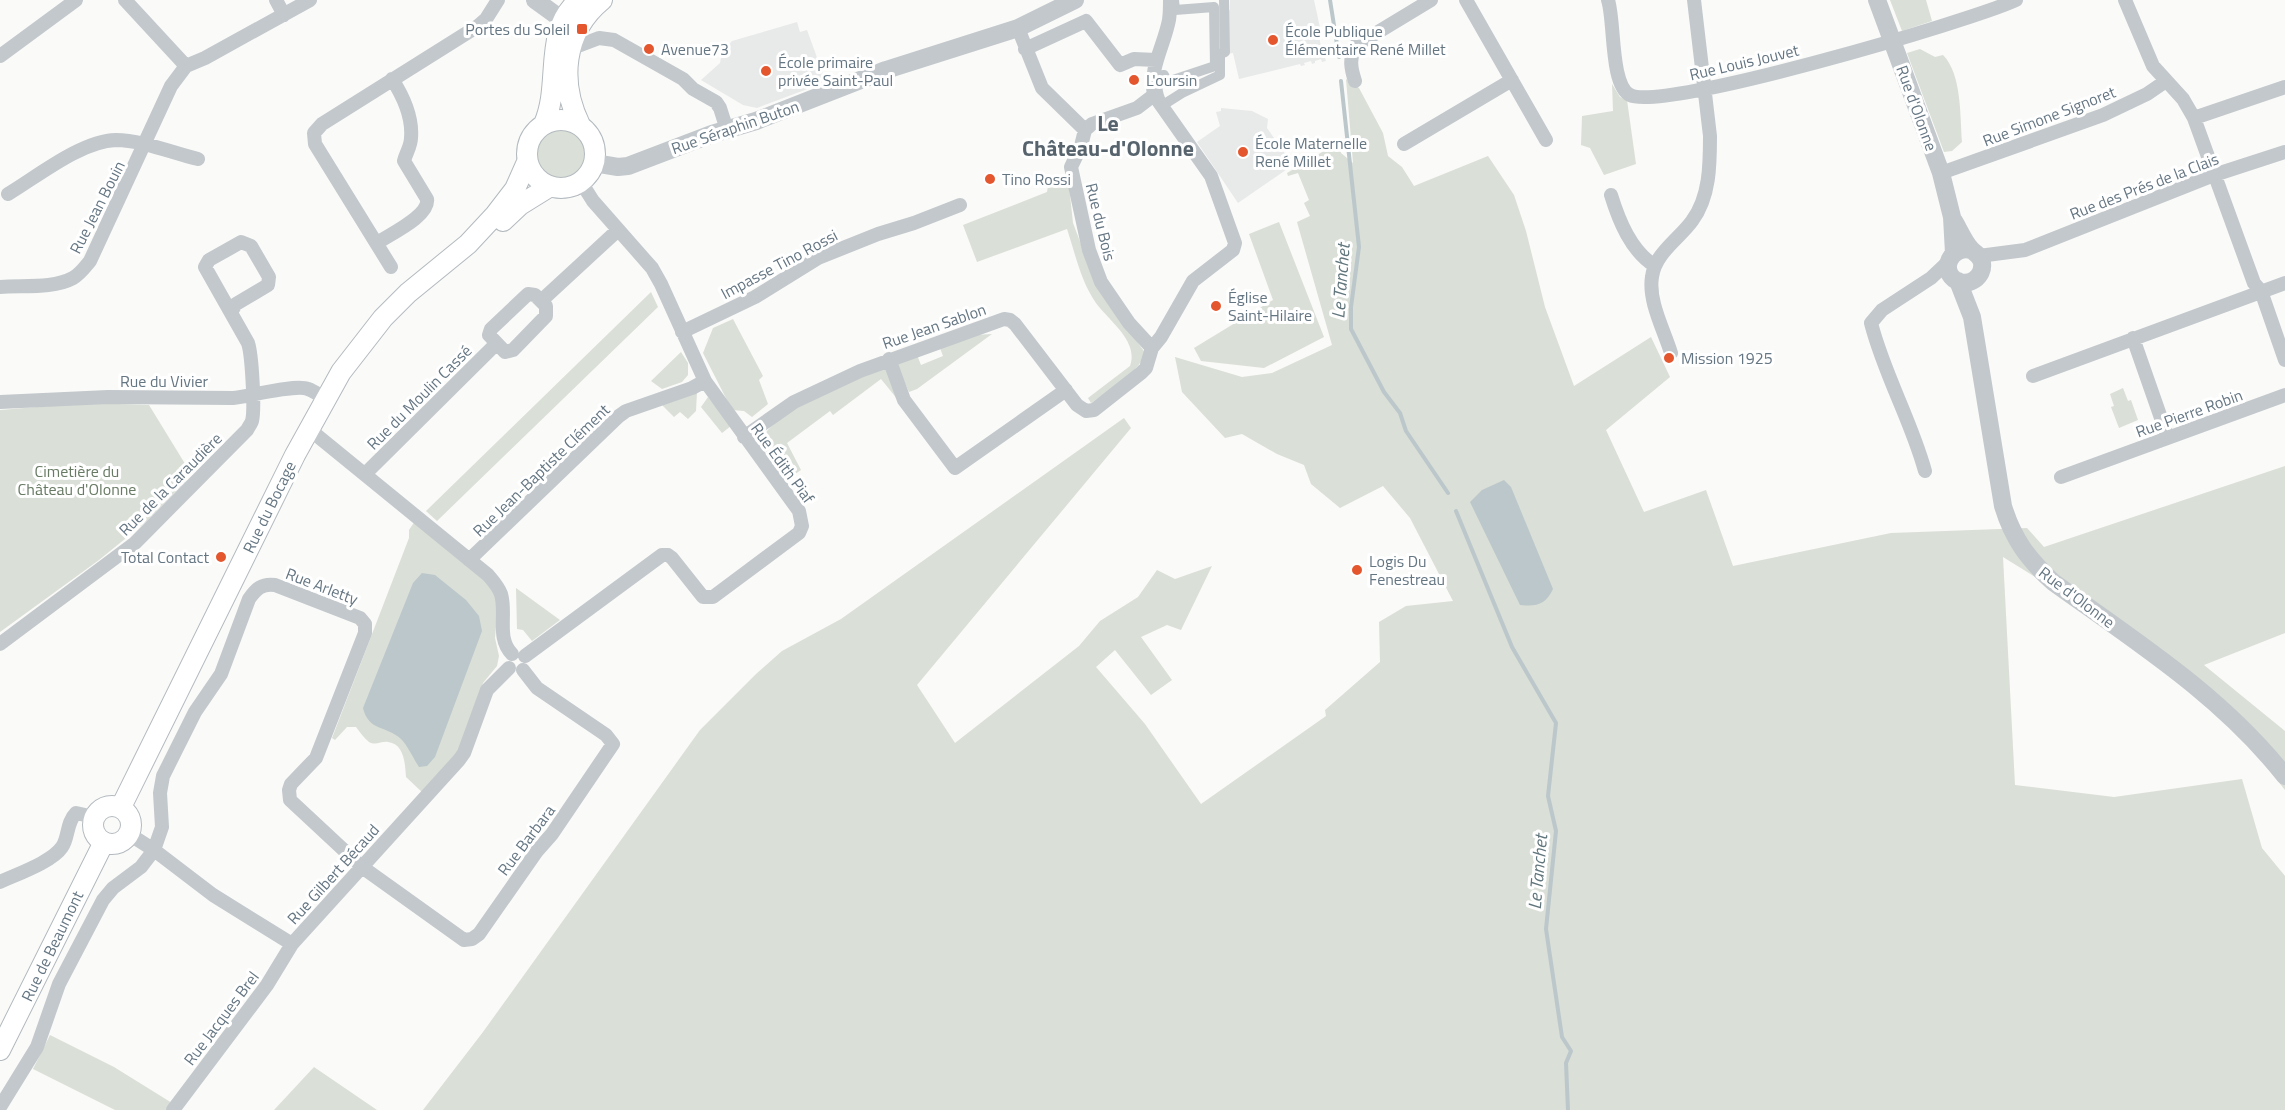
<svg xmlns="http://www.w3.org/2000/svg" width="2285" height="1110" font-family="'Titillium Web',sans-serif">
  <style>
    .built { fill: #e8e9e9 }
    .green { fill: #dadfd7 }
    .water { fill: #bbc7cb }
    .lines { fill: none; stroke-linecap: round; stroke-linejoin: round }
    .stream { stroke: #bbc7cb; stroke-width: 4 }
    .secondary-casing { stroke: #b3babf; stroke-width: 22 }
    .pedestrian { stroke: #c3c8cc; stroke-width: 10 }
    .minor { stroke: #c3c8cc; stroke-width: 14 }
    .tertiary { stroke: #c3c8cc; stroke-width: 18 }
    .secondary { stroke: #fff; stroke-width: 20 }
    .poi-dot { fill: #e4572e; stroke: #fff; stroke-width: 2 }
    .labels { text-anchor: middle; stroke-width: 6; stroke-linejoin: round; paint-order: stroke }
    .poi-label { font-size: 16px; fill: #657683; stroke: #fff; text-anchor: start }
    .street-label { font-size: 16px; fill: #657683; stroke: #fff }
    .park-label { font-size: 16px; fill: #687a64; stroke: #fff }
    .water-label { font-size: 18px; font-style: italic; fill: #60757c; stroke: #fff }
    .district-label { font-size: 22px; font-weight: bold; fill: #57646e; stroke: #fff }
  </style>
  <rect width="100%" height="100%" fill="#fafaf8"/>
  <path class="built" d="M 1230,0 L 1314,0 L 1322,37 L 1320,38 L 1320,42 L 1326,61 L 1322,62 L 1321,59 L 1315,61 L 1315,63 L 1312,64 L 1311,61 L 1304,63 L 1305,65 L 1301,66 L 1300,64 L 1239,79 L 1233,53 L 1227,54 L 1225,20 L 1230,9 Z
    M 797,22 L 800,32 L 807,30 L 826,82 L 757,108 L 743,105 L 701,80 L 720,63 L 722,52 L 732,41 Z
    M 1221,108 L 1252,111 L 1268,119 L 1267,128 L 1293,165 L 1238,203 L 1197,142 L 1220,126 L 1216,112 L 1221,111 Z"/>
  <path class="green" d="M 1890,0 L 1926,0 L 1932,21 L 1902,31 Z
    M 1920,49 L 1935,57 L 1943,55 C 1962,74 1960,117 1962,142 L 1952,151 L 1944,152 L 1907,53 Z
    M 1346,79 L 1359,88 L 1383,133 L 1388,156 L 1402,167 L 1414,186 L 1488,156 L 1514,195 L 1526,231 L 1545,307 L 1574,386 L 1651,337 L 1670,377 L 1606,430 L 1644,512 L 1706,490 L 1733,566 L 1891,533 L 2027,528 L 2044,547 L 2285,466 L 2285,633 L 2204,665 L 2285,731 L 2285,790 L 2194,676 L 2003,557 L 2015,785 L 2114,797 L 2242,779 L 2262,848 L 2285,876 L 2285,1110 L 423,1110 L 483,1032 L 700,730 L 756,674 L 782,651 L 841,619 L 1124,418 L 1131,428 L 917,685 L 955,743 L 1079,646 L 1100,621 L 1138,597 L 1157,570 L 1175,579 L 1212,566 L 1181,630 L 1167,625 L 1141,637 L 1172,680 L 1151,695 L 1115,650 L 1096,667 L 1145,724 L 1201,804 L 1326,716 L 1325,710 L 1380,662 L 1379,622 L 1406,606 L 1453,601 L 1410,518 L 1383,486 L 1340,508 L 1311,484 L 1304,465 L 1277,454 L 1242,434 L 1225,438 L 1182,392 L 1175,357 L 1242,377 L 1272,373 L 1332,345 L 1297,222 L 1310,216 L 1304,203 L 1309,200 L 1298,173 L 1288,176 L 1287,173 L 1339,142 L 1341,153 L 1353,163 Z
    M 1612,84 L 1620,97 L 1627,100 L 1636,164 L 1604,175 L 1590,148 L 1581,145 L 1582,116 L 1613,111 Z
    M532 154a28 28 0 1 1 56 0a28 28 0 1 1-56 0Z
    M 1059,177 L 1065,179 L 1069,186 L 1073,223 L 1096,284 L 1146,354 C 1134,376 1111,389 1091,403 L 1088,398 L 1130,366 C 1139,341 1109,321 1096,303 C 1081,282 1075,253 1067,229 L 977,262 L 963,225 L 1047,192 L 1049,180 Z
    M 1279,222 L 1324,337 L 1264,368 L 1201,361 L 1194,348 L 1273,300 L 1249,234 Z
    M 651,292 L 658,307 L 437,521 L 426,511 Z
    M 733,319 L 763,376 L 759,380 L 768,404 L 752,417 L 744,411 L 732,410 L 703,353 L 713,328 Z
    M 992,334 L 917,389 L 909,392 L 897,366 L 900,362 L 917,355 L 921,365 L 943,356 L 940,348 L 975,335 Z
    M 681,352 L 688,363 L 688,375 L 682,382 L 662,389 L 651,381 Z
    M 883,368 L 889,369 L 898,400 L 881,379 L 833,415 L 830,411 L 787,443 L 801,470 L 785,481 L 761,444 C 765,413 856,380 883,368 Z
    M 2123,388 L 2128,401 L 2131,400 L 2138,420 L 2119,428 L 2111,407 L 2114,406 L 2110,394 Z
    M 697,392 L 696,411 L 688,419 L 680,412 L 674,417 L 661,404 Z
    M 708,397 L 731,426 L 722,433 L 701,407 Z
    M 86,403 L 149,405 L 187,467 L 181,470 L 187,480 L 147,521 L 99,560 L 0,632 L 0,410 Z
    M 415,521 L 492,587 L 498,604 L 495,638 L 499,656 L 497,666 L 483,683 L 456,758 L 424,794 L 406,777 C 405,765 405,744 388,742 C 381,741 376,746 369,742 C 364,738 360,732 356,727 L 347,727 L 335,740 L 332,738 L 409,538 L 409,530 Z
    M 516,588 L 560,620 L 532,641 L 523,630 L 517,629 Z
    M 50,1035 L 114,1067 L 172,1103 L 166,1110 L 115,1110 L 33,1069 Z
    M 314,1067 L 377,1110 L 274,1110 Z"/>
  <path class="water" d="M 1504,480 L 1511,487 L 1553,589 C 1546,604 1537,607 1520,605 L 1470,502 L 1482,490 Z
    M 422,573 L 435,575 L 466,600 L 479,616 L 482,631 L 435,757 L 427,766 L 419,767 C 413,758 408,746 401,739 C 386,725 369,732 363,708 L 413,583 Z"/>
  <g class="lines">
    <path class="stream" d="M 1330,0 L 1339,57
      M 1341,81 L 1359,247 L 1351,307 L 1351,329 L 1384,392 L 1400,413 L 1406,431 L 1448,493
      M 1456,511 L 1512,647 L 1556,723 L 1548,796 L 1556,831 L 1546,929 L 1562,1037 L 1571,1051 L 1566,1063 L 1568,1110"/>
    <g class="secondary-casing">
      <path id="secondary" d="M527 154a34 34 0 1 1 68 0a34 34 0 1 1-68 0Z
        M 544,124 C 562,83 542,32 579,0
        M 580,125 C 559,82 563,32 602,0
        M 503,221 L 520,205 L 549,187
        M93 825a19 19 0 1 1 38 0a19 19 0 1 1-38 0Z
        M 121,807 L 295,455 L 341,372 L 383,318 L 408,293 L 468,244 L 495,215 L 515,189 L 527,162
        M 0,1050 L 104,842"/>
    </g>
    <path class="pedestrian" d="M 1174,0 L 1175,10 L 1214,7 L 1215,66 L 1167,82 L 1164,75 L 1159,76 C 1156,85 1158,96 1163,105 L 1182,93 L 1220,75 L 1220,54 L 1225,52 L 1224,0"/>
    <path class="minor" d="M 125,0 L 186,66
      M 276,0 L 284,15
      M 1466,0 L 1546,140
      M 1608,0 C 1615,21 1610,85 1630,95 C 1662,112 1971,21 2016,0
      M 2125,0 L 2153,66 L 2183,99 L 2194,118 L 2254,283 L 2261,291 L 2285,360
      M 1018,28 L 1042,88 L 1085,130
      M 570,49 L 599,38 L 614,40 L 683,79 L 693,89 L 716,102 L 720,108 L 727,130
      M 1025,49 L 1086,21 L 1120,65 L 1134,59 L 1156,60
      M 0,56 L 76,0
      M 1355,81 C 1351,69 1349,59 1355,46 L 1431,0
      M 2194,118 L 2285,87
      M 1404,144 L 1512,80
      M 1941,173 L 2103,115 L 2147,94 L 2166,81
      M 8,194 C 38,176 81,141 116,140 C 141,140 173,153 198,159
      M 1611,195 C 1619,221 1631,251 1655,266
      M 377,243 C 390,234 430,216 427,199 L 404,161 C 406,153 411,146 411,138 C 413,116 403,96 392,79
      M 1979,256 L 2025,250 L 2214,175 L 2285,152
      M 391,267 L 315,144 L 314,133 L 322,124 L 478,26 L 486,19 L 498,0
      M 0,287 C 22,285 53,289 73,278 C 80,274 85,267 90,261 L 171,86 L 186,66 L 205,58 L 310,0
      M 528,294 L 535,295 L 546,306 L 546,316 L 513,350 L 505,352 L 489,335 L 491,329 Z
      M 541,301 L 618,230
      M 682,332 L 755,297 L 818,258 L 878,234 L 914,223 L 960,205
      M 2133,338 L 2168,438
      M 1152,348 L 1129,323 L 1101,282 L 1089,250 L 1071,167 L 1081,146 L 1085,130 L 1092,124 L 1137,108 L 1154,95
      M 1671,353 C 1664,330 1648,301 1652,277 C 1655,253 1679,239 1692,221 C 1710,197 1710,164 1710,136 L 1694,0
      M 889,359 L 904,400 L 955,468 L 1066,390
      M 2033,376 L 2285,283
      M 0,402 L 108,397 L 233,398 C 250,396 296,384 308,389 C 314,391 319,395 324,398
      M 309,429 L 488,575 C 493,581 498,586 501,594 C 507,614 496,638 512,654
      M 744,437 L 794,402 L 860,371 L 1004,319 L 1010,320 L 1015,324 L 1077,405 L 1086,411 L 1094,410 L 1141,373 L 1146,368 L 1152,348 L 1161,337 L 1193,281 L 1233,250 L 1235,243 L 1211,176 L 1154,95 C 1149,68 1164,46 1169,20 C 1170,13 1170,6 1170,0
      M 1925,471 C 1911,420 1884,374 1871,323 L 1882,310 L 1931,278 L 1949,261
      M 365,474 L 496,344
      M 2061,477 L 2285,395
      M 469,560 L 619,416 L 626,411 L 692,388 L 705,381
      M 0,644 L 135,543 L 247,430 C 248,428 251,424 252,421 C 255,410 252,355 248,343 L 205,267 L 209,260 L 241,242 L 251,246 L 269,277 L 268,285 L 236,304 L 231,312
      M 525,656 L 662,555 L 668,555 L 672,558 L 703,597 L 713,597 L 799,533 L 802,526 L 799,511 L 705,381 L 661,284 L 652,268 L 593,201 L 581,182
      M 129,834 L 154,850 L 213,895 L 292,944
      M 0,882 C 17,874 52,862 62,847 C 69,837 66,823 76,813 L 94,817
      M 0,1107 L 37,1047 L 59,984 L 103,900 L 113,888 L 141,867 L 154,850 L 162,827 L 160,793 L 163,776 L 195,712 L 221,674 L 249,599 C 256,589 262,583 275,585 L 360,618 L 365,624 L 365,633 L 316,758 L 291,784 L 289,790 L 290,800 L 362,867 L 464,940 L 472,939 L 479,934 L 537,851 L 552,834 L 613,744 L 606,735 L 537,688 L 523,670
      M 173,1110 L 267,985 L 292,944 L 459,760 L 464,753 L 487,690 L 509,668"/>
    <path class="tertiary" d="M 535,0 L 575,29
      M 1877,0 L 1941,173 L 1952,217 L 1954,253
      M 594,163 L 618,167 L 628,166 L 712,134 L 756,121 L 886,70 L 1018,28 L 1075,0
      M 1954,221 C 1959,229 1964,242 1971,249 C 1975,254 1981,255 1982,263 C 1984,277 1969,287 1957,281 C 1938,270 1952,245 1971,250
      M 1958,281 L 1972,317 L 2003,506 C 2013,539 2028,559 2053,582 C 2135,641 2221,695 2285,776"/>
    <use href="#secondary" class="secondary"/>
  </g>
  <g class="poi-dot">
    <rect x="576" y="23" width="12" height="12" rx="3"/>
    <circle cx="1273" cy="40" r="6"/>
    <circle cx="649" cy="49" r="6"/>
    <circle cx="766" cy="71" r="6"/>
    <circle cx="1134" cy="80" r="6"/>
    <circle cx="1243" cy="152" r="6"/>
    <circle cx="990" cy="179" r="6"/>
    <circle cx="1216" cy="306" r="6"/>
    <circle cx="1669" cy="358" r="6"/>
    <circle cx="221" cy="557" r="6"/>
    <circle cx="1357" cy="570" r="6"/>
  </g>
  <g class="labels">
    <g class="poi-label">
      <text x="570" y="35" text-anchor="end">Portes du Soleil</text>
      <text x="1285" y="37">École Publique<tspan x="1285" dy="18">Élémentaire René Millet</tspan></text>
      <text x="661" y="55">Avenue73</text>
      <text x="778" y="68">École primaire<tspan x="778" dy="18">privée Saint-Paul</tspan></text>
      <text x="1146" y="86">L'oursin</text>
      <text x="1255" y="149">École Maternelle<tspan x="1255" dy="18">René Millet</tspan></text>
      <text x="1002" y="185">Tino Rossi</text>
      <text x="1228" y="303">Église<tspan x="1228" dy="18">Saint-Hilaire</tspan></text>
      <text x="1681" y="364">Mission 1925</text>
      <text x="209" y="563" text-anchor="end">Total Contact</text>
      <text x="1369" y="567">Logis Du<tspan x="1369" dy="18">Fenestreau</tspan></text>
    </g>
    <g class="street-label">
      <text transform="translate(1744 62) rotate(-13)" y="6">Rue Louis Jouvet</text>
      <text transform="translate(1917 108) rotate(70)" y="6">Rue d'Olonne</text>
      <text transform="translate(2049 116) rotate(-21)" y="6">Rue Simone Signoret</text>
      <text transform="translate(735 127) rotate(-19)" y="6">Rue Séraphin Buton</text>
      <text transform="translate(2144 186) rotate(-21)" y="6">Rue des Prés de la Clais</text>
      <text transform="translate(97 207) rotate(-63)" y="6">Rue Jean Bouin</text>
      <text transform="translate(1101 222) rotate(76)" y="6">Rue du Bois</text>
      <text transform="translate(779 264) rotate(-28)" y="6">Impasse Tino Rossi</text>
      <text transform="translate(934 326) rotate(-19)" y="6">Rue Jean Sablon</text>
      <text x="164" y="387">Rue du Vivier</text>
      <text transform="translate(419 397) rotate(-45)" y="6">Rue du Moulin Cassé</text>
      <text transform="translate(2189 413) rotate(-20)" y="6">Rue Pierre Robin</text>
      <text transform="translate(783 463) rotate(54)" y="6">Rue Édith Piaf</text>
      <text transform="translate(541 470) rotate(-44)" y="6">Rue Jean-Baptiste Clément</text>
      <text transform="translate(170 484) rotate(-45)" y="6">Rue de la Caraudière</text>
      <text transform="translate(269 507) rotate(-64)" y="6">Rue du Bocage</text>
      <text transform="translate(322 586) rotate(21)" y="6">Rue Arletty</text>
      <text transform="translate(2077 597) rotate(37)" y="6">Rue d'Olonne</text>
      <text transform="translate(526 840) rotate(-53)" y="6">Rue Barbara</text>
      <text transform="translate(333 874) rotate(-48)" y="6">Rue Gilbert Bécaud</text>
      <text transform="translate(52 946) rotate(-64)" y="6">Rue de Beaumont</text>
      <text transform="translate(221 1018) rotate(-53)" y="6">Rue Jacques Brel</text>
    </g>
    <g class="park-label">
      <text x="77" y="477">Cimetière du<tspan x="77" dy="18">Château d'Olonne</tspan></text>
    </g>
    <g class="water-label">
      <text transform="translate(1341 281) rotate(-86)" y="6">Le Tanchet</text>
      <text transform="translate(1538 872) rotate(-85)" y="6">Le Tanchet</text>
    </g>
    <g class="district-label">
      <text x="1108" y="131">Le<tspan x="1108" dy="25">Château-d'Olonne</tspan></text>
    </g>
  </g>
</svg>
